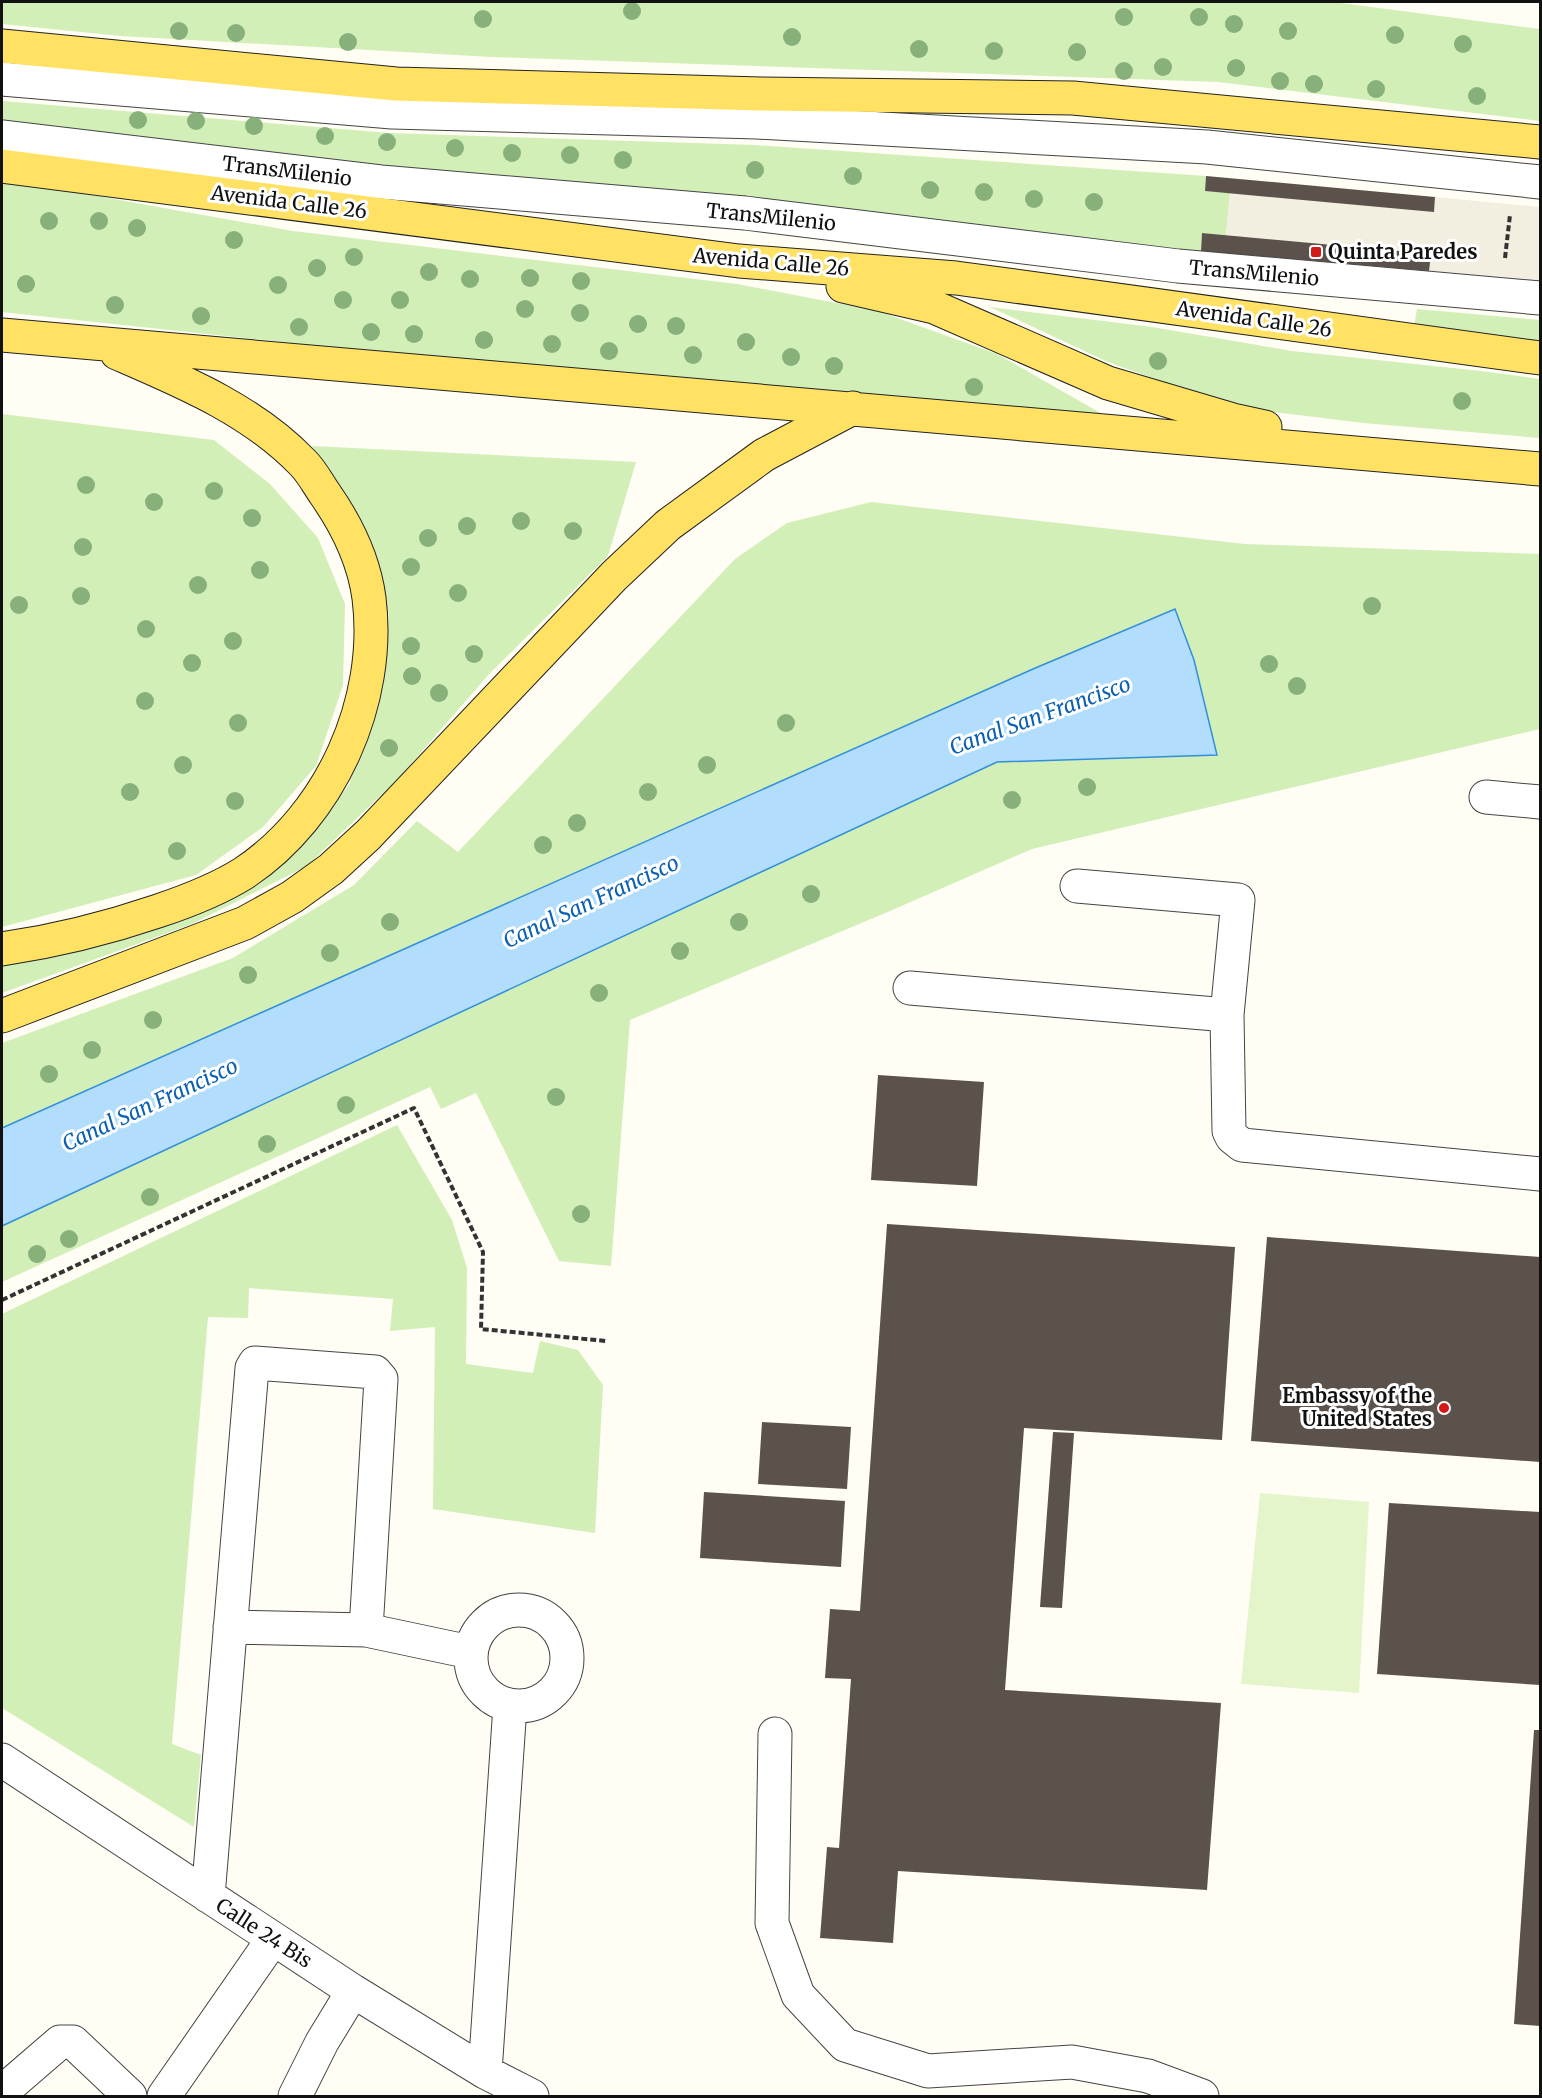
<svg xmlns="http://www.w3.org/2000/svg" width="1542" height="2098" font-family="Merriweather,serif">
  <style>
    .green { fill: #d2efb8 }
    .pitch { fill: #e4f5cb }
    .plaza { fill: #f2eee0 }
    .water { fill: #b3ddfc; stroke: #328fdc; stroke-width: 1.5 }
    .building { fill: #5b524c }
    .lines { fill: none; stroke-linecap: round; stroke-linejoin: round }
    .minor-casing { stroke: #444; stroke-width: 35 }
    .major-casing { stroke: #222; stroke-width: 35 }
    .path { stroke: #333; stroke-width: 4; stroke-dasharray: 6 3; stroke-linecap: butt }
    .minor { stroke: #fff; stroke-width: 33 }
    .major { stroke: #ffe264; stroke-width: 33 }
    .tree { fill: #88b07b }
    .poi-dot { fill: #d11918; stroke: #fff; stroke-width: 2 }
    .labels { text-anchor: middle; stroke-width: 6; stroke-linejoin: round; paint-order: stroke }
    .street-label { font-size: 20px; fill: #111; stroke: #fff }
    .poi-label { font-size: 20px; font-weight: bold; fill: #111; stroke: #fff; text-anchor: start }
    .water-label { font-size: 21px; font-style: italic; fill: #0a60b2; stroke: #fff }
  </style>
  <rect width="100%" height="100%" fill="#fffdf4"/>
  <path class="green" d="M 2,2 L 1333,2 L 1540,29 L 1540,121 L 1218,82 L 492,57 L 121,36 L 2,24 Z
    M 2,101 L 389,133 L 754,145 L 1206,176 L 1205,191 L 1230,193 L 1226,235 L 1202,233 L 1201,251 L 747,203 L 2,130 Z
    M 2,179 L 293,231 L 737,284 L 878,311 L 997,354 L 1118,423 L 924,399 L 319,346 L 2,312 Z
    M 990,307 L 1152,327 L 1292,351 L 1481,371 L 1540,379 L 1540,438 L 1363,423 L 1233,407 L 1108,362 Z
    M 1417,309 L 1540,320 L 1540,343 L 1414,327 Z
    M 2,414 L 214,440 L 270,484 L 318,538 L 345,604 L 343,685 L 316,766 L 263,827 L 196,875 L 2,927 Z
    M 312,446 L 636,462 L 608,556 L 490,673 L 397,780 L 307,866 L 192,924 L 2,993 L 2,964 L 289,856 L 349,785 L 381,685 L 389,615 L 374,555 Z
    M 871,502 L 1245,544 L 1540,554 L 1540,729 L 1032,849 L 890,911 L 630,1020 L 611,1266 L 559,1261 L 476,1093 L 441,1109 L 430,1087 L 2,1282 L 2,1043 L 233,958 L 354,885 L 417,821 L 458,852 L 735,559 L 787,523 Z
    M 397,1125 L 452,1220 L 467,1268 L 466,1364 L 533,1373 L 540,1341 L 578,1350 L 603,1385 L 595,1533 L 433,1509 L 435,1327 L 390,1331 L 393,1299 L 249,1288 L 248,1318 L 208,1317 L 172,1744 L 201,1755 L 194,1827 L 2,1708 L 2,1314 Z"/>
  <path class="pitch" d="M 1260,1493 L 1369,1502 L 1359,1693 L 1241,1684 Z"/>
  <path class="plaza" d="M 1230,193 L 1434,211 L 1435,197 L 1540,207 L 1540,281 L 1429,271 L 1430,254 L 1226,235 Z"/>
  <path class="water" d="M 1175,609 L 1194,660 L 1217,755 L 997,762 L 2,1226 L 2,1128 L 1033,669 Z"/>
  <path class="building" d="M 1206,176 L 1435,197 L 1434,212 L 1205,191 Z
    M 1202,233 L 1431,254 L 1429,271 L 1201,251 Z
    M 878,1075 L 984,1082 L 977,1186 L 871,1180 Z
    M 887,1224 L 1235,1247 L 1222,1440 L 1024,1428 L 1005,1690 L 1221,1703 L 1207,1890 L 898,1871 L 893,1943 L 820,1938 L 827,1847 L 839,1848 L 851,1679 L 825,1678 L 830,1609 L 860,1611 Z
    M 1267,1237 L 1540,1257 L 1540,1462 L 1251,1441 Z
    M 762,1422 L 851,1427 L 847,1489 L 758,1484 Z
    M 1053,1432 L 1074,1433 L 1062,1608 L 1040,1607 Z
    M 704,1492 L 845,1501 L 841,1567 L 700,1558 Z
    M 1389,1503 L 1540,1512 L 1540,1685 L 1377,1674 Z
    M 1534,1730 L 1540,1730 L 1540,2026 L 1514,2024 Z"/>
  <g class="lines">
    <g class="minor-casing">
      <path id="minor" d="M 2,79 L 392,112 L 757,122 L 1207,147 L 1540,182
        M 2,137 L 381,182 L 745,213 L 1178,266 L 1540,298
        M 1486,797 L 1540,802
        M 1077,886 L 1238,900 L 1227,1015 L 1229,1131 L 1232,1137 L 1242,1145 L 1540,1174
        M 910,988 L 1227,1015
        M471 1658a48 48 0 1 1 96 0a48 48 0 1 1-96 0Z
        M 230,1627 L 366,1630 L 470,1652
        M 775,1734 L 772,1923 L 798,1995 L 845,2045 L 928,2071 L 1072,2062 L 1148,2076 L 1202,2096
        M 2,1760 L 353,1991 L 485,2072 L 532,2096
        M 208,1896 L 252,1368 L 255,1363 L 375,1372 L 381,1379 L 366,1630
        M 485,2072 L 510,1706
        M 2,2092 L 60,2042 L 73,2042 L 130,2096
        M 164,2096 L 273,1939
        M 295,2096 L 322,2042 L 353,1991"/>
    </g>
    <g class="major-casing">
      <path id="major" d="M 2,46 L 396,84 L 761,94 L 1073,98 L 1540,142
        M 2,166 L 739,261 L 956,278 L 1540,358
        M 843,286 L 934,307 L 1108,383 L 1233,420 L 1265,427
        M 2,335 L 1540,469
        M 2,949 C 56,941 105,929 158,911 C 188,901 217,890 244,873 C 331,815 382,701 369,598 C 364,561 346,524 325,494 C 318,484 312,472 303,463 C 252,410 184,382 117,353
        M 2,1016 L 245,923 L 292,897 L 331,869 L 368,835 L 614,576 L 668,525 L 764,455 L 853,408"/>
    </g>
    <path class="path" d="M 1505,258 L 1510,215
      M 2,1300 L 414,1108 L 483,1252 L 481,1329 L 606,1341"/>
    <use href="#minor" class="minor"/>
    <use href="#major" class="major"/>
  </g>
  <g class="tree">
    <circle cx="632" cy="11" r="9"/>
    <circle cx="1124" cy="17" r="9"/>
    <circle cx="1199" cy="17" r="9"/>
    <circle cx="483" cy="19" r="9"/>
    <circle cx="1234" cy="24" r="9"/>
    <circle cx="179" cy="31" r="9"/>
    <circle cx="1288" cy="31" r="9"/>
    <circle cx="236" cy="33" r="9"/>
    <circle cx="1395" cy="35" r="9"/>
    <circle cx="792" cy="37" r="9"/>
    <circle cx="348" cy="42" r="9"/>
    <circle cx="1463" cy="44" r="9"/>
    <circle cx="919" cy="49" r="9"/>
    <circle cx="994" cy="51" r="9"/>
    <circle cx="1077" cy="52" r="9"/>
    <circle cx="1163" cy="67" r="9"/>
    <circle cx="1236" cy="68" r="9"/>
    <circle cx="1124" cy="71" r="9"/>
    <circle cx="1280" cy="81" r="9"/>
    <circle cx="1314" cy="84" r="9"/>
    <circle cx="1376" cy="89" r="9"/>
    <circle cx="1477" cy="96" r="9"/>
    <circle cx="138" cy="120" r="9"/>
    <circle cx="196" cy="121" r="9"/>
    <circle cx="254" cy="126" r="9"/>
    <circle cx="325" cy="136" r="9"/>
    <circle cx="387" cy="142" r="9"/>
    <circle cx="455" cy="148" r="9"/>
    <circle cx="512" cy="153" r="9"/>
    <circle cx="570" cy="155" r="9"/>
    <circle cx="623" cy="160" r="9"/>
    <circle cx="755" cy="170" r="9"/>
    <circle cx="853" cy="176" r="9"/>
    <circle cx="930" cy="190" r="9"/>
    <circle cx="984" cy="192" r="9"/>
    <circle cx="1034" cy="199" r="9"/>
    <circle cx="1094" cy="202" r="9"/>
    <circle cx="49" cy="221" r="9"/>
    <circle cx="99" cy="221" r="9"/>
    <circle cx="137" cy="228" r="9"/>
    <circle cx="234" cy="240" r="9"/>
    <circle cx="354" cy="257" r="9"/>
    <circle cx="317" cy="268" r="9"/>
    <circle cx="429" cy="272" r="9"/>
    <circle cx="530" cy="278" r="9"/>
    <circle cx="470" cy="279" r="9"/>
    <circle cx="581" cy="281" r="9"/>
    <circle cx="26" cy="284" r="9"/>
    <circle cx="278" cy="285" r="9"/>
    <circle cx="343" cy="300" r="9"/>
    <circle cx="400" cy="300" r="9"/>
    <circle cx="115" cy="305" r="9"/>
    <circle cx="525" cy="309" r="9"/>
    <circle cx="580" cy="313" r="9"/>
    <circle cx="201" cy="316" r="9"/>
    <circle cx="638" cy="324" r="9"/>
    <circle cx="676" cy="326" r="9"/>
    <circle cx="299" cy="327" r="9"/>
    <circle cx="371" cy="332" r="9"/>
    <circle cx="414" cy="334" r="9"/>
    <circle cx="484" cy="340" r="9"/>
    <circle cx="746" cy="342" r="9"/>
    <circle cx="552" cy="344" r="9"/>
    <circle cx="609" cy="351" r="9"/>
    <circle cx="693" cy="355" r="9"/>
    <circle cx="791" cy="357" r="9"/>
    <circle cx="1158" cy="361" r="9"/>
    <circle cx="834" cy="366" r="9"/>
    <circle cx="974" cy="387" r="9"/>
    <circle cx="1462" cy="401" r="9"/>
    <circle cx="86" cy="485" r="9"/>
    <circle cx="214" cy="491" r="9"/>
    <circle cx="154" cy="502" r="9"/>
    <circle cx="252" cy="518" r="9"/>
    <circle cx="521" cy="521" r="9"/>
    <circle cx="467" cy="526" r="9"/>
    <circle cx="573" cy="531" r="9"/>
    <circle cx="428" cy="538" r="9"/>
    <circle cx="83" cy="547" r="9"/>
    <circle cx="411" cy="567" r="9"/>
    <circle cx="260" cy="570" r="9"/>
    <circle cx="198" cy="585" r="9"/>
    <circle cx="458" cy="593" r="9"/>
    <circle cx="81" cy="596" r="9"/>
    <circle cx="19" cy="605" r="9"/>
    <circle cx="1372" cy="606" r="9"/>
    <circle cx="146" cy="629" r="9"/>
    <circle cx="233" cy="641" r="9"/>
    <circle cx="411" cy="646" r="9"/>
    <circle cx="474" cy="654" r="9"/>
    <circle cx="192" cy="663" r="9"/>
    <circle cx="1269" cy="664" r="9"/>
    <circle cx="412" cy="676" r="9"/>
    <circle cx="1297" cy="686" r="9"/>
    <circle cx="439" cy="693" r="9"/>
    <circle cx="145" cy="701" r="9"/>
    <circle cx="238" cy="723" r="9"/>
    <circle cx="786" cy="723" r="9"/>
    <circle cx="389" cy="748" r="9"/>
    <circle cx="183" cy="765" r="9"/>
    <circle cx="707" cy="765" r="9"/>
    <circle cx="1087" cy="787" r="9"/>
    <circle cx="130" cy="792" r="9"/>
    <circle cx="648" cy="792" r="9"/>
    <circle cx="1012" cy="800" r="9"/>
    <circle cx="235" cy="801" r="9"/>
    <circle cx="577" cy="823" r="9"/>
    <circle cx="543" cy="845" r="9"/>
    <circle cx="177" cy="851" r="9"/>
    <circle cx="811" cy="894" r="9"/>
    <circle cx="390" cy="922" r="9"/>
    <circle cx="739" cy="922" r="9"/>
    <circle cx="680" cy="951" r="9"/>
    <circle cx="330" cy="953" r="9"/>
    <circle cx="248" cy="975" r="9"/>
    <circle cx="599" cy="993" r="9"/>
    <circle cx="153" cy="1020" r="9"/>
    <circle cx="92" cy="1050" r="9"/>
    <circle cx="49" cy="1074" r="9"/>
    <circle cx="556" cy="1097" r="9"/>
    <circle cx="346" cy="1105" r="9"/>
    <circle cx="267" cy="1144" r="9"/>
    <circle cx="150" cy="1197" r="9"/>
    <circle cx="581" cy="1214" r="9"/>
    <circle cx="69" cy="1239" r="9"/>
    <circle cx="37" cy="1254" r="9"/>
  </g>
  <g class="poi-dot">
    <rect x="1310" y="246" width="12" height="12" rx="3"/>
    <circle cx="1444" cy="1408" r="6"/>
  </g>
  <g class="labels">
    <g class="street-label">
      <text transform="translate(287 171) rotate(7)" y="7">TransMilenio</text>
      <text transform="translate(289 202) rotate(7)" y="7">Avenida Calle 26</text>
      <text transform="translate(771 217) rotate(6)" y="7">TransMilenio</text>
      <text transform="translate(771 262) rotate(5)" y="7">Avenida Calle 26</text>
      <text transform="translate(1254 273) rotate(5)" y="7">TransMilenio</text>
      <text transform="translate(1254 319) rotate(8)" y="7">Avenida Calle 26</text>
      <text transform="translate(264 1933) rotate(33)" y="7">Calle 24 Bis</text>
    </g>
    <g class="poi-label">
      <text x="1328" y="259">Quinta Paredes</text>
      <text x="1432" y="1403" text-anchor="end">Embassy of the<tspan x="1432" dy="23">United States</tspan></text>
    </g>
    <g class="water-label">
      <text transform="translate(1040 716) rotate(-20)" y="7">Canal San Francisco</text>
      <text transform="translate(591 902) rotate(-25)" y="7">Canal San Francisco</text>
      <text transform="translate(150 1105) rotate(-25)" y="7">Canal San Francisco</text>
    </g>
  </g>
  <rect width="1542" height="2098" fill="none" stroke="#111111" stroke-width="6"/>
</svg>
